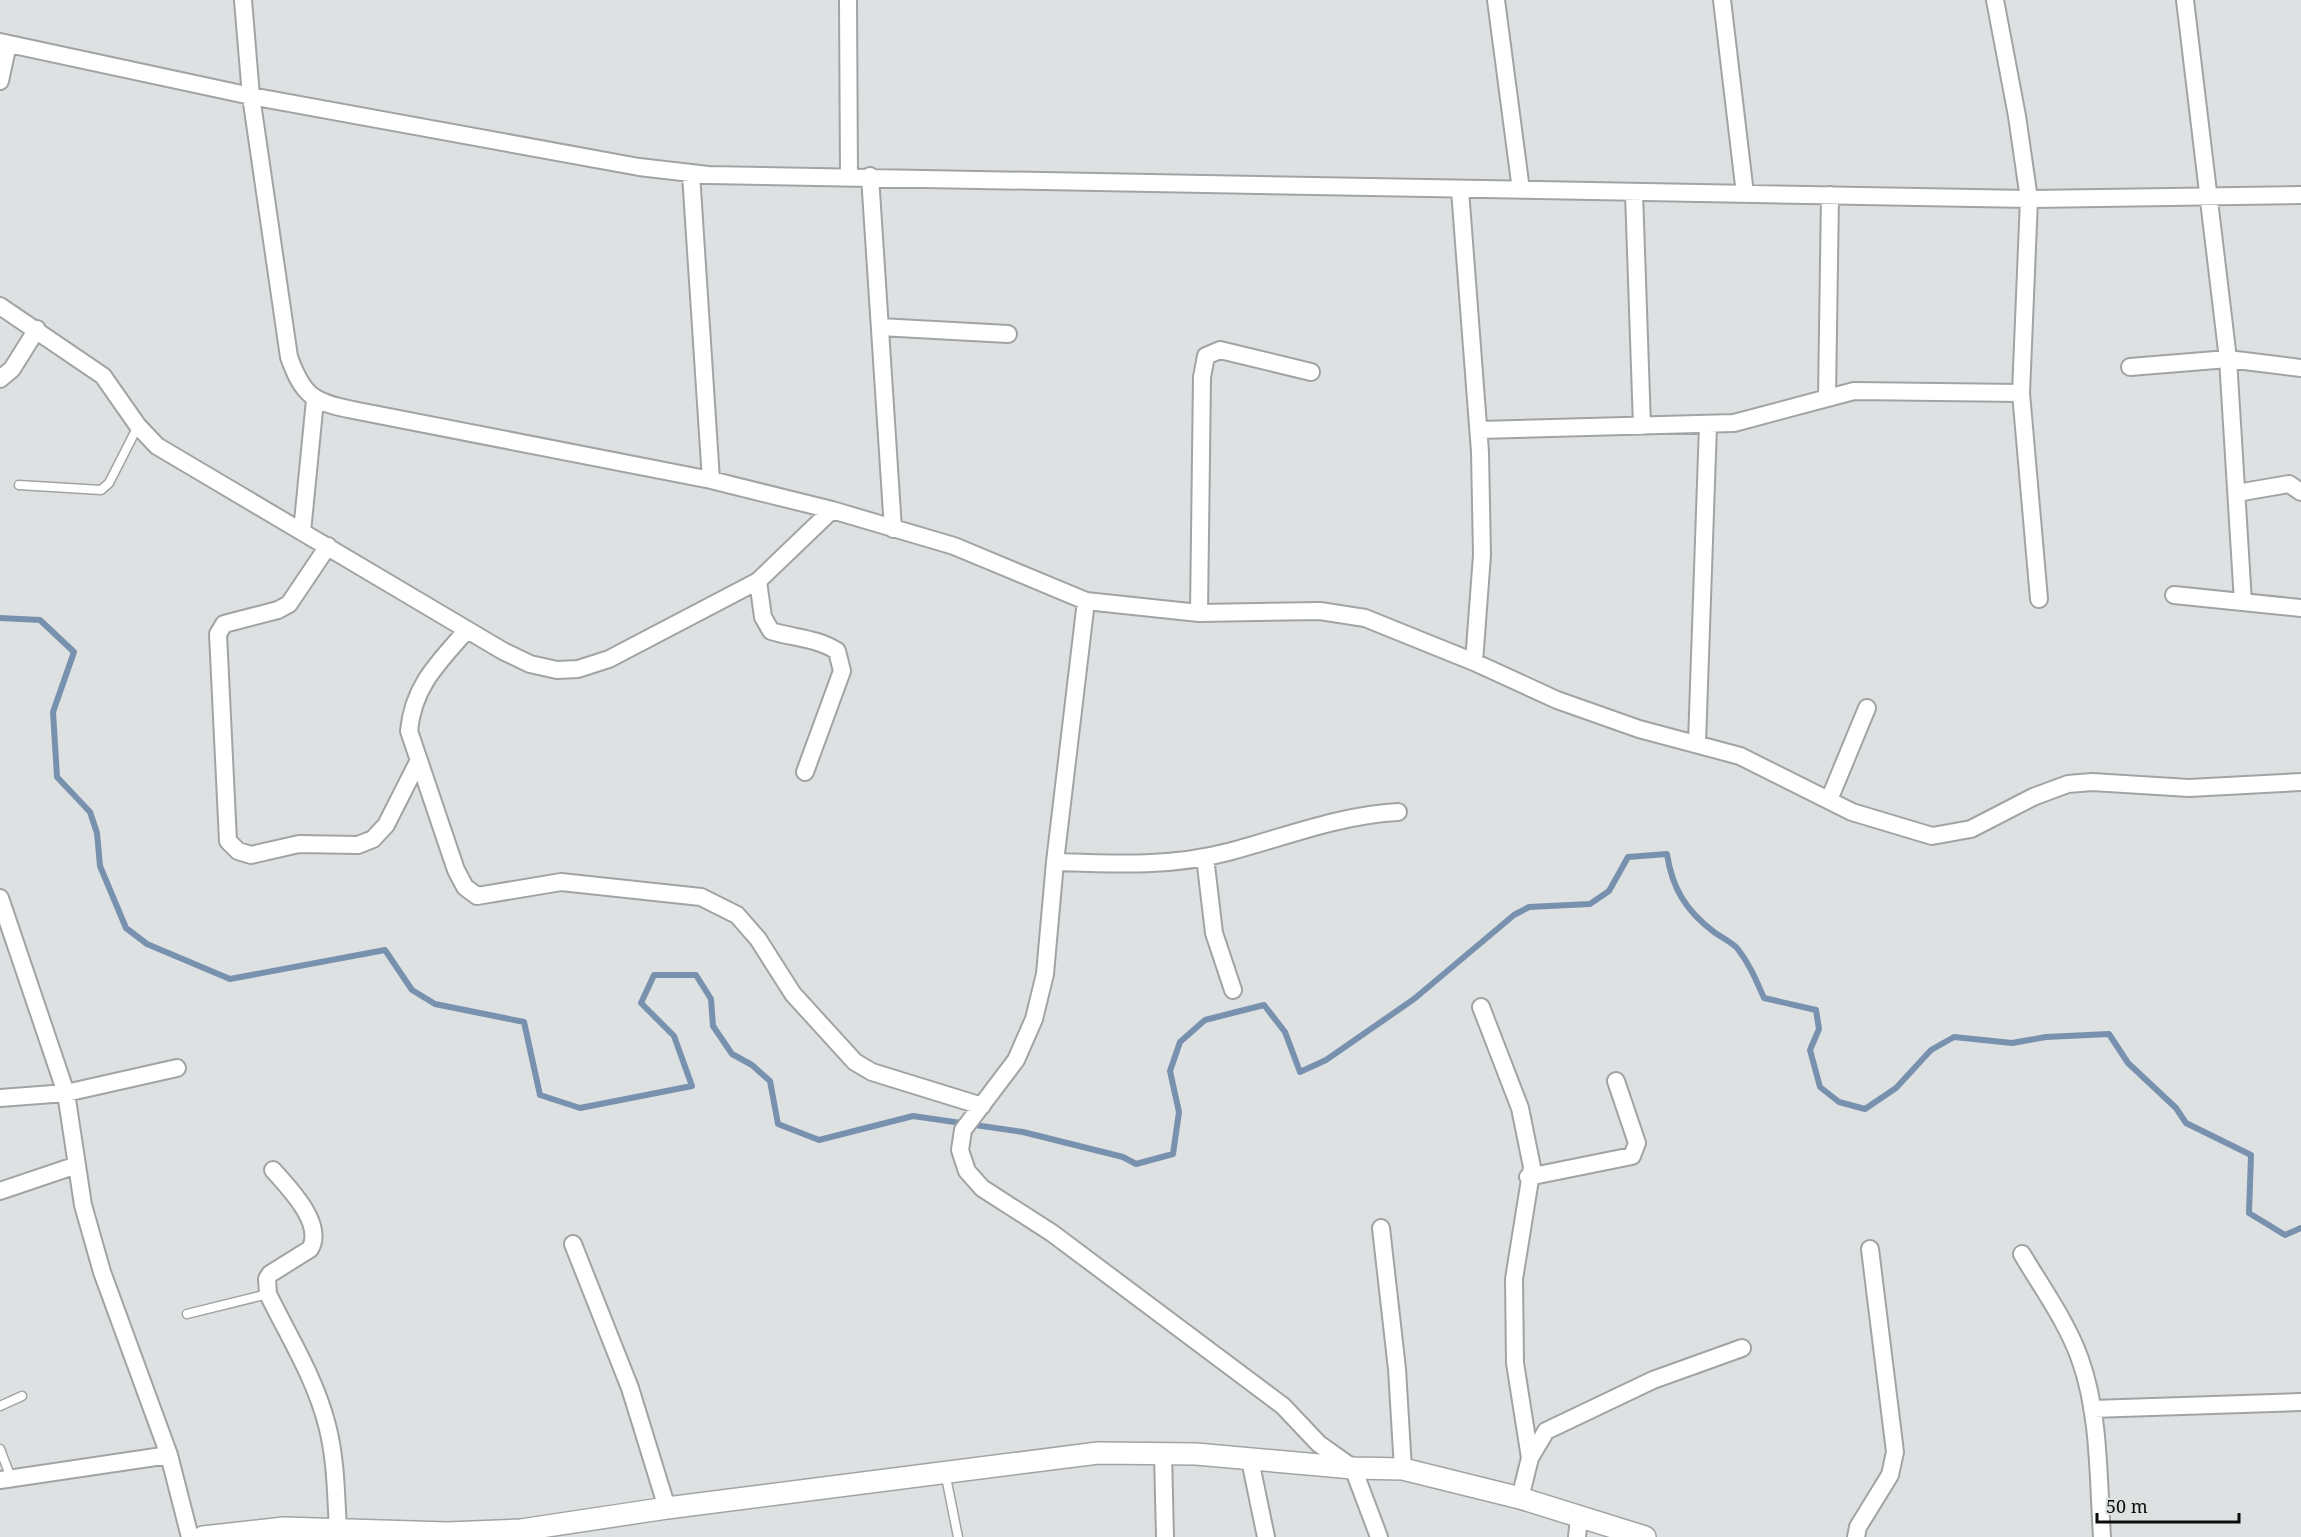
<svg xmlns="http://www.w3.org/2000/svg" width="2301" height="1537" font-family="'Noto Serif',serif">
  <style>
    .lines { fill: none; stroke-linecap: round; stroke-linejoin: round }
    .stream { stroke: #7891ae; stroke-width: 6 }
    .service-casing { stroke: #a1a3a5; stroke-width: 11 }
    .minor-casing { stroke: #a1a3a5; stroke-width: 20 }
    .tertiary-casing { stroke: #a1a3a5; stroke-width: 24 }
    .service { stroke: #fff; stroke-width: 8 }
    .minor { stroke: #fff; stroke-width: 16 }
    .tertiary { stroke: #fff; stroke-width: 21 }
  </style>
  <rect width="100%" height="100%" fill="#dee1e2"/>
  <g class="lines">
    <path class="stream" d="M 0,618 L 40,620 L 74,652 L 53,712 L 57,777 L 90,812 L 97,833 L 100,866 L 126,928 L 147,944 L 230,979 L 385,950 L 412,990 L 435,1004 L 524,1022 L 540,1095 L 580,1108 L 692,1086 L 674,1036 L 641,1003 L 654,975 L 696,975 L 711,999 L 713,1026 L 732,1054 L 752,1065 L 770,1081 L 778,1124 L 819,1140 L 913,1116 L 1023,1132 L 1123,1157 L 1136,1164 L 1173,1154 L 1179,1112 L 1170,1071 L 1180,1042 L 1205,1020 L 1264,1005 L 1285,1032 L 1300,1072 L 1326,1060 L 1414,999 L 1514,915 L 1529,907 L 1590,904 L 1609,891 L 1628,857 L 1667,854 C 1672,888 1686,911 1714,932 C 1721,937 1731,942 1737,948 C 1749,963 1756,980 1764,998 L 1816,1010 L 1819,1029 L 1810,1050 L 1820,1087 L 1839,1102 L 1865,1109 L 1896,1088 L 1931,1050 L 1954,1037 L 2012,1043 L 2046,1037 L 2109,1034 L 2128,1063 L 2176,1108 L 2186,1123 L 2251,1155 L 2249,1213 L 2285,1235 L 2301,1228"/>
    <g class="service-casing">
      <path id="service" d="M 19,485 L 101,490 L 109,483 L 138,426
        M 187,1314 L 268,1294
        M 0,1406 L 22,1396
        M 0,1449 L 11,1478
        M 945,1472 L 958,1537"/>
    </g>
    <g class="minor-casing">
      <path id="minor" d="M 243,0 L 251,96 L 289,357 C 303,396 313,402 353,410 L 711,480 L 832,510 L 954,546 L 1086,601 L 1199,613 L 1320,611 L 1365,618 L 1474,662 L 1557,700 L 1639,729 L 1740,756 L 1852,812 L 1932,836 L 1971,829 L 2033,797 L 2068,784 L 2092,782 L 2189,788 L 2301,782
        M 848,0 L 849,176
        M 1496,0 L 1521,190
        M 1722,0 L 1745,194
        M 2185,0 L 2228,359 L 2243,602
        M 0,42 L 251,96 L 639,167 L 708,175 L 2029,199 L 2301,195
        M 0,81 L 8,44
        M 691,174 L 711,480
        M 870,176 L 893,529
        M 1460,190 L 1480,452 L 1482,555 L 1474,662
        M 1634,193 L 1642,426
        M 0,306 L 103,376 L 138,426 L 157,446 L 503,651 L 530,664 L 557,670 L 578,669 L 609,659 L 758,581 L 832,510
        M 880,327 L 1008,334
        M 2130,367 L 2228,359 L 2301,368
        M 0,379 L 12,369 L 37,329
        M 2021,393 L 2039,599
        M 1827,397 L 1830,195
        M 1479,430 L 1734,423 L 1854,391 L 2021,393 L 2029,199 L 2017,116 L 1995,0
        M 2237,493 L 2289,484 L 2301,492
        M 302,532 L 315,400
        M 328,546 L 289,604 L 278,610 L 224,624 L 218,634 L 228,841 L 238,851 L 251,855 L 299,844 L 358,845 L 373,839 L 386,825 L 419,760
        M 758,581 L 763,617 L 771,631 C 794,638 817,638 837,651 L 842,671 L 805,772
        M 2174,595 L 2301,608
        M 1086,601 L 1055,862 L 1045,974 L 1034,1019 L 1016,1060 L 963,1130 L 960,1150 L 967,1171 L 982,1188 L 1052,1233 L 1283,1406 L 1319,1444 L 1353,1468 L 1379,1537
        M 1199,613 L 1202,377 L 1206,356 L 1220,350 L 1311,372
        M 467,630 C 439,662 413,686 409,731 L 456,870 L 465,887 L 477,896 L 561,882 L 701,897 L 737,915 L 758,939 L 793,994 L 855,1062 L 872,1072 L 982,1106
        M 1697,743 L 1708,425
        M 1829,800 L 1867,708
        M 1205,857 L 1214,933 L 1233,990
        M 1055,862 C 1113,864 1172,867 1228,852 C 1285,837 1340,815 1398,812
        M 0,898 L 66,1093 L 177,1068
        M 1481,1007 L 1520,1108 L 1532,1167 L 1514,1279 L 1515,1363 L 1530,1458
        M 0,1098 L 66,1093 L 83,1205 L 102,1272 L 169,1455 L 190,1537
        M 273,1170 C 288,1187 325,1224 310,1249 L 270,1274 L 267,1279 L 268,1294 C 289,1337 315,1378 327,1425 C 336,1459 336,1495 338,1531
        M 1528,1177 L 1632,1156 L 1637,1143 L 1616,1081
        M 0,1191 L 77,1165
        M 1381,1228 L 1397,1369 L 1403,1469
        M 573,1244 L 630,1388 L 667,1508
        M 2022,1254 C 2042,1288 2067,1322 2080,1359 C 2100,1415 2098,1478 2102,1537
        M 2092,1409 L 2301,1402
        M 1163,1454 L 1165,1537
        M 1250,1460 L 1266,1537
        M 0,1480 L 169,1455
        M 1520,1498 L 1530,1458 L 1546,1431 L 1653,1380 L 1742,1348
        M 1577,1537 L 1579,1518
        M 1856,1537 L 1858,1527 L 1890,1475 L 1895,1452 L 1870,1249"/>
    </g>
    <g class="tertiary-casing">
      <path id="tertiary" d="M 203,1537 L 284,1528 L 447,1533 L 521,1530 L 667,1508 L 1098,1453 L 1196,1454 L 1353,1468 L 1403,1469 L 1520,1498 L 1645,1537"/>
    </g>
    <use href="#service" class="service"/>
    <use href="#minor" class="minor"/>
    <use href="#tertiary" class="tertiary"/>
  </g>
  <path d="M2097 1513v9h142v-9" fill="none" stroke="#0b0c0c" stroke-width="3"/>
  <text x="2106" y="1513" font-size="18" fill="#0b0c0c" stroke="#dee1e2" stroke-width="4.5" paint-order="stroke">50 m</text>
</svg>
